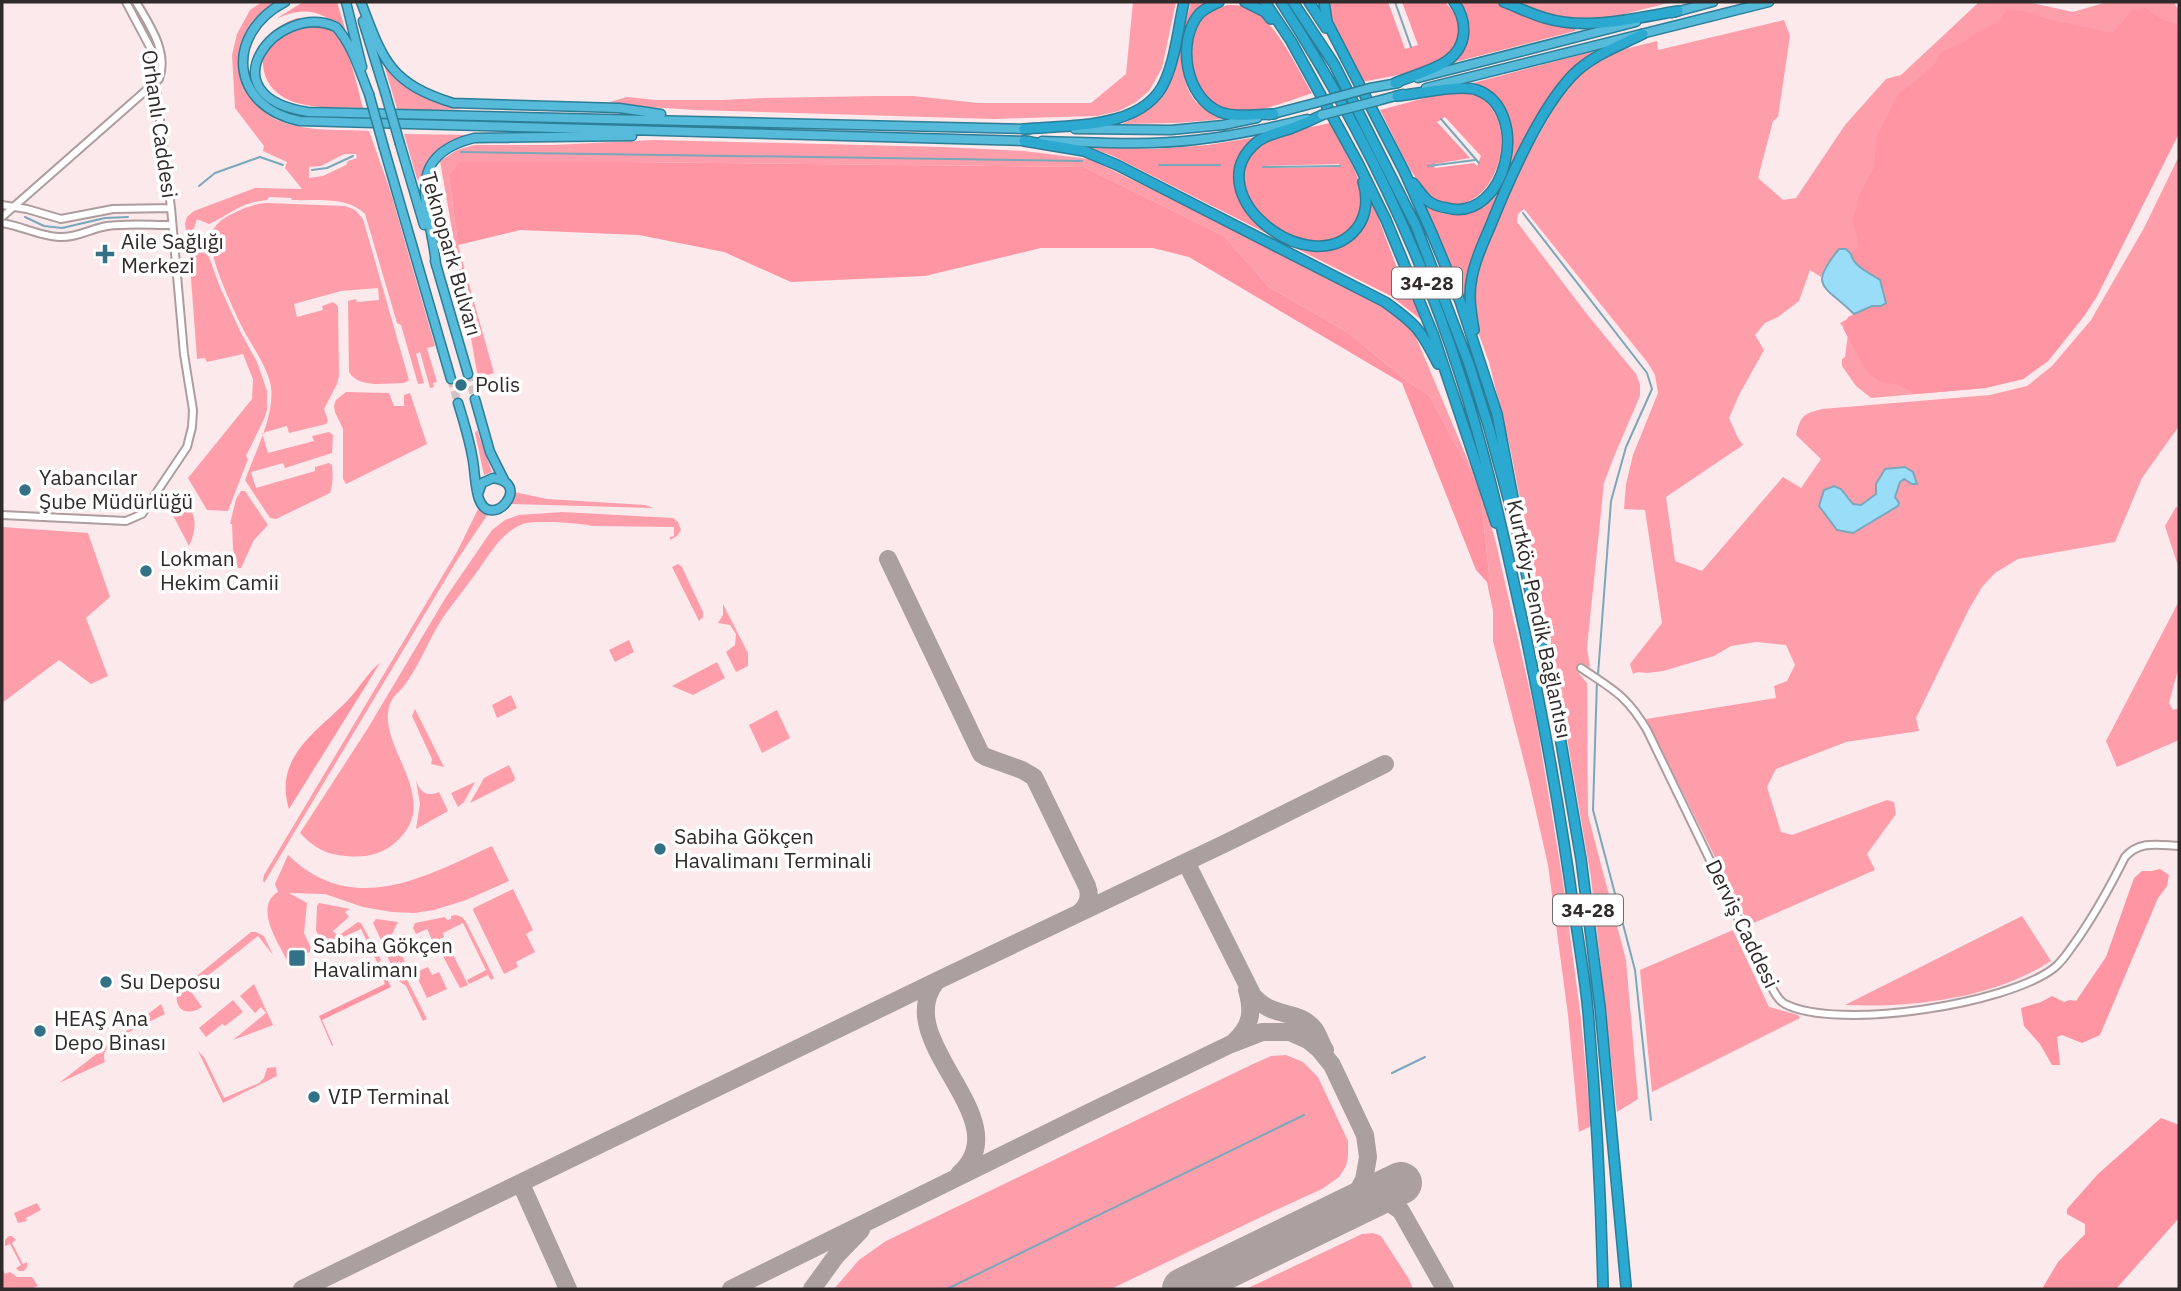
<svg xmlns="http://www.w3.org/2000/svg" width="2181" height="1291" font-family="'IBM Plex Sans',sans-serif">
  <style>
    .green { fill: #ff9eab; fill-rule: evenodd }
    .forest { fill: #ff94a3; fill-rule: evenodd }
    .water { fill: #99ddf8; stroke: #7aa7ba; stroke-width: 2 }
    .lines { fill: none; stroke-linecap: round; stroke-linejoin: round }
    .stream { stroke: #7aa7ba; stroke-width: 2 }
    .taxiway { stroke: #ac9fa0; stroke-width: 18 }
    .runway { stroke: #ac9fa0; stroke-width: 42 }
    .trunk-tunnel { stroke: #d2c3c4; stroke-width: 8; stroke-dasharray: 8 4; stroke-linecap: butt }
    .tertiary-casing { stroke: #ae9d9f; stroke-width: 10 }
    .trunk-casing { stroke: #2d7d97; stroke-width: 11 }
    .motorway-casing { stroke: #2d7d97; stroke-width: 12 }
    .tertiary { stroke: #fff; stroke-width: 6 }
    .trunk { stroke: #56bada; stroke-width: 8 }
    .motorway { stroke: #2ba9d1; stroke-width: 9 }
    .trunk-bridge-casing { stroke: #2d7d97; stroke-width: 11; stroke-linecap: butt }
    .trunk-bridge { stroke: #56bada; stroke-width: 8 }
    .poi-dot { fill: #337187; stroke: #fff; stroke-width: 2.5 }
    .labels { text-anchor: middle; stroke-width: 7; stroke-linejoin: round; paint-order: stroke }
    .shield { fill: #fff; stroke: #6e6a6a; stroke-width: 2 }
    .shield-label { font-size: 19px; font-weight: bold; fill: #302a2a }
    .street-label { font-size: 21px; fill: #302a2a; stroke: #fff }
    .poi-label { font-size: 21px; fill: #302a2a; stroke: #fff; text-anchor: start }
  </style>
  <rect width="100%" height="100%" fill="#fbe9eb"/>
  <path class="green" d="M 262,2 L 276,2 C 269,7 261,11 255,19 C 226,54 240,106 282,122 C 309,132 341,129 369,131 L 390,190 L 435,346 L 427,348 L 437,382 L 433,383 L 434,387 L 430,388 L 420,352 L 416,354 L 424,383 L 418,384 L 401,325 L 397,323 L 365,214 C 347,196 316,201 292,200 L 291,198 L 269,197 L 267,200 C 238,203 233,213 209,224 L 197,219 L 193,231 L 204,235 L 206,249 L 220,287 L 240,331 L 257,362 L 267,391 L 267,410 L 264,419 L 246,456 L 248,459 L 228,511 L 207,510 L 188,478 L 252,399 L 253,379 L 243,354 L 207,362 L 205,358 L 197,359 L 189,251 L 185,224 L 187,217 L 194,211 L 255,188 L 302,189 L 285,168 L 287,162 L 263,151 L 264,146 L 235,108 L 232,55 L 237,34 L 250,10 ZM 344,154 L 356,154 L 357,158 L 348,161 L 346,165 L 323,176 L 309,178 L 309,167 L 321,166 Z
    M 1133,2 L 1176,2 L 1162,68 L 1149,91 L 1136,102 L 1119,111 L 1097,116 L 993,119 L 695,110 L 603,104 L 627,97 L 656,100 L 721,100 L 763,98 L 876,96 L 914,96 L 978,103 L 1091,103 L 1126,74 Z
    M 1513,2 L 1672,2 C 1648,8 1621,15 1598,20 C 1573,25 1536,11 1513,2 Z
    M 1977,2 L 2027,2 L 2073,12 L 2107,2 L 2174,2 L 2179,12 L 2179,133 L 2097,296 L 2084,316 L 2048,361 L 2023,379 L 1985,388 L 1871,398 L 1856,386 L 1842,366 L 1842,359 L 1845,357 L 1848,334 L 1840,323 L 1872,306 L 1858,265 L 1852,260 L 1851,254 L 1825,267 L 1821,277 L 1810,270 L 1799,301 L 1778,317 L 1765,323 L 1755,335 L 1764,350 L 1739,395 L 1729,418 L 1738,438 L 1743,445 L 1666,497 L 1675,561 L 1702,571 L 1783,477 L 1801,488 L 1821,459 L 1796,435 C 1801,415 1803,414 1822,409 L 1990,395 L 2027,386 L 2052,366 L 2091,320 L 2144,228 L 2179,156 L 2179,426 L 2142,478 L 2115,542 L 2018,559 L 1995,573 L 1982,587 L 1969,609 L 1916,718 L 1919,731 L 1846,742 L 1776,769 L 1767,787 L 1781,832 L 1792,835 L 1887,800 L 1894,802 L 1896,814 L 1867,854 L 1875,870 L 1749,925 L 1646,719 L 1776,698 L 1774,686 L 1787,681 L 1795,665 L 1786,645 L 1756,642 L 1731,646 L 1714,656 L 1663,671 L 1647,673 L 1638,672 L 1633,674 L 1630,664 L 1662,623 L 1645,510 L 1624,509 L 1626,484 L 1633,455 L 1658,393 L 1655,375 L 1648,363 L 1524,209 L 1518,214 L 1517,222 L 1586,313 L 1636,374 L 1640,384 L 1640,396 L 1615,454 L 1604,483 L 1587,648 L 1590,667 L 1582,664 L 1577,671 L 1587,683 L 1588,815 L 1626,960 L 1638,1099 L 1617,1112 L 1591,878 L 1550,638 L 1529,546 L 1511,452 L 1489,362 L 1478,332 L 1473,301 L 1475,280 L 1480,259 L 1506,199 L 1523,163 L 1564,91 L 1579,74 L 1593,62 L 1617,51 L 1657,41 L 1658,50 L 1784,20 L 1790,36 L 1778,117 L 1773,121 L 1758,178 L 1783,200 L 1796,198 L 1845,125 L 1886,79 L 1901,75 L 1977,4 Z
    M 1184,29 L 1187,29 C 1182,53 1179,80 1195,101 C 1202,109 1214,114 1224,119 L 1177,123 L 1122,124 C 1170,103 1172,75 1184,29 Z
    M 388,67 C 408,95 430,101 462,109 L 398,112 L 385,68 Z
    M 404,134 L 478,135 C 441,142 435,148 422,183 L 417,179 Z
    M 654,140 L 943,147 L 1024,151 L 1089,159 L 1232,228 L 1388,310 L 1403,321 L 1415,335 L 1480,489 L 1495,539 L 1535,713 L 1563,882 L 1581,1019 L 1591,1126 L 1579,1132 L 1568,1015 L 1548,865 L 1529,781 L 1493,641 L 1493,611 L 1480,489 L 1429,395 L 1407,381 L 1347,332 L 1269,287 L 1224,236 L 1084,167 L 624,162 L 449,175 L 458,245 L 494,373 L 478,378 L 440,161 L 457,150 L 474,145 L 553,145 Z
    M 266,203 L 345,206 L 355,210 L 363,219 L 409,380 L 404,383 C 387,383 359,389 349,372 L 348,301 L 356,299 L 357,302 L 379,300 L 378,288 L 341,291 L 294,304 L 297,317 L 323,310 L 322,306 L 333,302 L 338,306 L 339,376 L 337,384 L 324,409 L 328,421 L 326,424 L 289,433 L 287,426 L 262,433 L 268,453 L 314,441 L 312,436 L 329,432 L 333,435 L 332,453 L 285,468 L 283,463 L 251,472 L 256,488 L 315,471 L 315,467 L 329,463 L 332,465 C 333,474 333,485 330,493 L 276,519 L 270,518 L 245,480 L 247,475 C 257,448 277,410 270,382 C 265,363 252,346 243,329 C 234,310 205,252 212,233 C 215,224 222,219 230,215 C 242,209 253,204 266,203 Z
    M 346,392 L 389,393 L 394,406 L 404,406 L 404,395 L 410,393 L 427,444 L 346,484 L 343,479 L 343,429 L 335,412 L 334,405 L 336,400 Z
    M 477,430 L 492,472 L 484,475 L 475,433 Z
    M 175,491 L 178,491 C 194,511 200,521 189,546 L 165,500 Z
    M 241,491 L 245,491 L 268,525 L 254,540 L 241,568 L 238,568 L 233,549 L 232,524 L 230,524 L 236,499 Z
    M 514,492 L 547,499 L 645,505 L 654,508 L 512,504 Z
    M 2176,507 L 2179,508 L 2179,569 L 2165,526 Z
    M 478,509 L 488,514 L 457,560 L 264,883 L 263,880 L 264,875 L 458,550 Z
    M 562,512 L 673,518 L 678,522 L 681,530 L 677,536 L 670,540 L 670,537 L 674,536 L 674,527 L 592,526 C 581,523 533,520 523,524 C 502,532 491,552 479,569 C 468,585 455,600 444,616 C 429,638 420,665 404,686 C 398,693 391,698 389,707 C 378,748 444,800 396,842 C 381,855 365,858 346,856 C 327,855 314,848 300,833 L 368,728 L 446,597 L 492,530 L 505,520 L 519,515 Z
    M 2,527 L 88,533 L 110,597 L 86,618 L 108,676 L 91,684 L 59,660 L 2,703 Z
    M 678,564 L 682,567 L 703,612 L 703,617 L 699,621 L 672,567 Z
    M 2179,601 L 2179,666 L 2169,703 L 2173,710 L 2179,708 L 2179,740 L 2117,767 L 2106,741 Z
    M 723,604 L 748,653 L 748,666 L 736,672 L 726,652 L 735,645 L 736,634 L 730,625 L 718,623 L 723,615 Z
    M 629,640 L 634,652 L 615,662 L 609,650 Z
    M 717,662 L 725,678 L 693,695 L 672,686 Z
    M 511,695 L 517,708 L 497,718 L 492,705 Z
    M 415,709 L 444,767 L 431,764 L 432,759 L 412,716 Z
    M 777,710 L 790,738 L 762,753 L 749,725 Z
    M 509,765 L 515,778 L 514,781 L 470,803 L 484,778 Z
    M 416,780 C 420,793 427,797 439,792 L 448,811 L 416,829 L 420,804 Z
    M 475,782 L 464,802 L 458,807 L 451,793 Z
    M 492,846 L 509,881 L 466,900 L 434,910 L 414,913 L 392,912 L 363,907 L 325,894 L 289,893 L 307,903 L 304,933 L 311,948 L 310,952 L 288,962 C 279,944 253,907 278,892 L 275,884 L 288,855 C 353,918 424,877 492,846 Z
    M 513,889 L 533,930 L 526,934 L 535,952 L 516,962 L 518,967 L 504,974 L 473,910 L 474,908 Z
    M 319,903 L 350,909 L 345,912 L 349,917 L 333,931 L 338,936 L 358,922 L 361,923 L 381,960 L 378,964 L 361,929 L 323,946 L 316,930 L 317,906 Z
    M 456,915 L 462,917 L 466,922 L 494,978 L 491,980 L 488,975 L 469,984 L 467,980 L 486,970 L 463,923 L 443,933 L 444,937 L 433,942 L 427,929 L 416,934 L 413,928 L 415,923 L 445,917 L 447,920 L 451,919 L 451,916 Z
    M 2022,916 L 2051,961 C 1994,998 1912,1008 1845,1005 Z
    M 376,919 L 398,922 L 385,948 L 373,923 Z
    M 1733,930 L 1769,1007 L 1798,1015 L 1800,1018 L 1652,1092 L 1640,970 Z
    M 251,932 L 256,932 L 264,936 L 273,955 L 258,936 L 190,990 L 202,1007 C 187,1017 174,1010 177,992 Z
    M 405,934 L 406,938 L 397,944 L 405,962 L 401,964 L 399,961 L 398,962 L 427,1019 L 423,1021 L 406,986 L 400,982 L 388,958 L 401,935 Z
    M 447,942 L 468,985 L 460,988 L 438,947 Z
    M 428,967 L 432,975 L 439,972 L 447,989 L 427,998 L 415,973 Z
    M 254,984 L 273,1025 L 233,1040 L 266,1013 L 261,1007 L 255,1013 L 240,996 Z
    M 233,1000 L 243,1012 L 225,1026 L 222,1024 L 206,1037 L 199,1028 Z
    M 161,1004 L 165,1014 L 117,1038 L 118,1040 C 109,1046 101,1051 105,1062 L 59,1083 Z
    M 198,1051 L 204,1057 L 224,1098 L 259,1083 L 264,1078 L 267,1068 L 276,1067 L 277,1076 L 223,1103 Z
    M 1286,1055 L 1303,1062 L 1318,1077 L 1348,1141 L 1348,1157 L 1346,1166 L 1339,1177 L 1322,1189 L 1261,1217 L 1111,1289 L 834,1289 L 859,1260 L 886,1241 L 1253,1064 L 1271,1056 Z
    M 37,1203 L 41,1210 L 26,1218 L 27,1221 L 18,1223 L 14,1213 Z
    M 1373,1233 L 1381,1236 L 1409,1279 L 1413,1289 L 1246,1289 L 1362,1234 Z
    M 9,1236 L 12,1236 L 16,1240 L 12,1243 L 23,1264 L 27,1262 L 27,1267 L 24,1271 L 19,1271 L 16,1268 L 21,1265 L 10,1244 L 5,1246 L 5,1240 Z
    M 2,1267 L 5,1274 L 10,1272 L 17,1277 L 32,1277 L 38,1286 L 31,1289 L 2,1289 Z"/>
  <path class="forest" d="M 303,2 L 337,2 L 346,32 C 323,11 305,5 276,19 Z
    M 1191,2 L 1209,2 L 1194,13 L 1187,29 L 1184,29 Z
    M 1328,2 L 1388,2 L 1405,49 L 1418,45 L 1402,2 L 1445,2 C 1455,13 1461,20 1458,36 C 1451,71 1392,75 1363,82 C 1351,61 1326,25 1328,2 Z
    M 1460,2 L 1495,2 L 1549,23 L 1576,26 L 1575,31 L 1451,63 C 1470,43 1477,26 1460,2 Z
    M 1227,5 C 1233,5 1239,5 1244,6 C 1273,14 1297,69 1312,93 C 1286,102 1256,115 1228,110 C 1218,109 1206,102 1201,94 C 1186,73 1189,24 1212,10 C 1216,8 1223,7 1227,5 Z
    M 2146,8 L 2161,19 L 2179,25 L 2179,133 L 2097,296 L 2084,316 L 2048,361 L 2023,379 L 1985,388 L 1916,394 L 1896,384 L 1881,382 L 1866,371 L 1843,328 L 1848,317 L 1872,306 L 1881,306 L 1880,280 L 1852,260 L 1851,254 L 1859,247 L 1853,220 L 1859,195 L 1874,168 L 1877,136 L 1898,95 L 1934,65 L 1941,52 L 1962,43 L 1978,32 L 2000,21 L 2006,9 L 2024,11 L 2047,19 L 2113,33 L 2132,10 Z
    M 298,18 C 347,18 353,71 363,108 C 338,107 305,110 283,97 C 249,76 261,27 298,18 Z
    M 1595,51 L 1574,67 L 1558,87 L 1475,252 L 1467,277 L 1466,309 L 1422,199 C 1425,202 1429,207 1434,210 C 1452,220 1480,214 1494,198 C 1517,173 1522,118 1493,94 C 1486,88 1478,86 1469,84 Z
    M 1462,91 C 1527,102 1503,208 1452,204 C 1444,203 1433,199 1428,194 C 1408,172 1394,136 1380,110 L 1448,92 ZM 1445,117 L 1481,156 L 1477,166 L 1474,163 L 1435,168 L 1434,164 L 1470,158 L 1437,122 Z
    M 1330,123 C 1340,144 1361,174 1362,197 C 1363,210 1358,222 1348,230 C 1300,270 1207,191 1259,145 C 1274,132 1310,128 1330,123 ZM 1339,164 L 1340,167 L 1263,168 L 1264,166 Z
    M 1257,137 L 1240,155 L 1236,167 L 1235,180 L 1239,198 L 1248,211 L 1315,251 L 1338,247 L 1355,237 L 1367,221 L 1371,199 L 1397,268 L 1424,322 L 1391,296 L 1379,290 L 1111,155 L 1088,147 L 1155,149 L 1208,145 Z
    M 460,162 L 624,162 L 1084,167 L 1224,236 L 1269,287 L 1347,332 L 1407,381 L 1429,395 L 1480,489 L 1493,611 L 1487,582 L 1476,570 L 1402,383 L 1189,257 L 1153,248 L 1041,248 L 925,276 L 791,282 L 724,252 L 639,235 L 520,230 L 458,245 L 449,175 Z
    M 380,663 L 289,809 C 273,757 317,732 348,700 C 359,689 368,672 380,663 Z
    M 2160,869 L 2169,875 L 2167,886 L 2158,898 L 2100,1035 L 2082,1043 L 2062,1035 L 2057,1037 L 2060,1065 L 2052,1065 L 2040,1044 L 2024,1026 L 2021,1008 L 2041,1002 L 2052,996 L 2064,1002 L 2070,1000 L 2076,1001 L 2106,957 L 2134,878 L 2142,871 L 2152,871 Z
    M 383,971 L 391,987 L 322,1020 L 333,1045 L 332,1046 L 319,1016 L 385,984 L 382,976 Z
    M 2161,1118 L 2179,1125 L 2179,1218 L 2116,1289 L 2042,1289 L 2058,1262 L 2085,1234 L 2085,1224 L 2067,1214 L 2067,1209 L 2098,1174 Z"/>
  <path class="water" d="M 1839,249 L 1846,249 L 1851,254 C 1853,266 1870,273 1880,280 L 1886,303 L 1881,306 L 1872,306 L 1854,314 C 1825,285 1807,288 1839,249 Z
    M 1905,467 L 1913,472 L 1917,484 L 1912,484 L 1904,479 L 1900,482 L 1895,497 L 1899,503 L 1898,506 L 1853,533 L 1837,530 L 1819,506 L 1824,490 L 1834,486 L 1841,489 L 1853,504 L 1861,505 L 1876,494 L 1876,484 L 1885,469 Z"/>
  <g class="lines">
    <path class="stream" d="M 1395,2 L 1411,47
      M 1441,119 L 1479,163
      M 461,152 L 1082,161
      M 1159,165 L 1220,165
      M 1428,166 L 1475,160
      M 1263,167 L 1340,166
      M 312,170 L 327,168 L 353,156
      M 199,186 L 215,173 L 260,157 L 283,165
      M 1523,213 L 1647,373 L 1652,389 L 1626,447 L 1611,501 L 1598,675
      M 25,217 L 44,226 L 62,228 L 105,218 L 128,217
      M 1597,680 L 1593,810 L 1635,970 L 1651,1120
      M 1392,1073 L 1425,1057
      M 947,1289 L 1304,1115"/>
    <path class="taxiway" d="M 888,559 L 981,754 L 986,757 L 1022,770 L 1034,777 L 1087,886 C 1091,897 1088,906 1079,913
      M 1186,862 L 1253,996 C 1258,1001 1263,1006 1271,1009 C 1287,1016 1303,1014 1315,1030 C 1319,1036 1321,1044 1325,1050
      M 936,982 C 889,1041 1022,1120 959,1174
      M 1235,1041 C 1252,1025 1253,1011 1247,990
      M 521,1184 L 568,1289
      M 1366,1200 C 1381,1198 1389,1202 1401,1211 L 1445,1289
      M 302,1289 L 945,977 L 1226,843 L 1385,764
      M 731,1289 L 1084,1115 L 1231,1044 L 1262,1032 L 1290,1032 L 1308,1040 L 1319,1049 L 1332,1065 L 1365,1135 L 1368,1157 L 1364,1180 L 1353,1199 L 1330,1218
      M 812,1289 L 836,1256 L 861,1230"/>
    <path class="runway" d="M 1183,1289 L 1401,1183"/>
    <path class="trunk-tunnel" d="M 468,374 L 475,399
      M 451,379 L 458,403"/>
    <g class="tertiary-casing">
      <path id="tertiary" d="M 2,205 L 27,209 L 61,219 L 113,209 L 171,208
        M 2,217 L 159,79 C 169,52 149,24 136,2
        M 2,223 C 22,226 39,236 59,237 C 76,238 90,229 107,226 C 128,223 150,225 171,225
        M 2,515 L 126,521 L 142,514 L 187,447 L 192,427 L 193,410 L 184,354 L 171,208 L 151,49 L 126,2
        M 1581,668 C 1614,690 1627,696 1647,730 L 1767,978 C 1772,987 1776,999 1785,1004 C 1838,1031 2008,1004 2054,968 C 2062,962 2068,952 2074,944 C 2094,916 2110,887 2125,857 C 2140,840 2159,845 2179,846"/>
    </g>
    <g class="trunk-casing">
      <path id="trunk" d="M 285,2 C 224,34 230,107 300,121 L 1029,141
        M 346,2 L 362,67
        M 361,2 C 383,60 389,83 453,103 L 619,108 L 661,114
        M 1672,13 L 1713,2
        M 363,21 L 385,92
        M 1418,78 L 1636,22
        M 1370,88 L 1398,83
        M 1426,88 L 1769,2
        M 369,94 C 360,72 352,44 336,27 C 277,0 203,96 308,112 L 1030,129
        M 1377,101 L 1403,94
        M 1269,115 L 1315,103
        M 1075,129 L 1171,130 L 1223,125 L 1257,118
        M 1042,141 C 1092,142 1144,146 1195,140 C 1232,136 1270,128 1307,119
        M 400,144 L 424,225
        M 384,148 L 451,379
        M 435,261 L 468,374
        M 436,265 C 432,212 398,157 474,138 L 632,136
        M 475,399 L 490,452 L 505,482
        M 458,403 C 464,422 470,442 473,461 C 475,473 475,488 479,499 C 491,532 534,483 493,478 L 482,483 L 478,494"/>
    </g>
    <g class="motorway-casing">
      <path id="motorway" d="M 1219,2 C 1212,5 1206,8 1200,13 C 1176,40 1185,98 1220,112 C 1236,118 1257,114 1274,114
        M 1245,2 L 1265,12 L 1271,19
        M 1265,2 L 1291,41 L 1358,163 L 1386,220 L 1433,334 L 1496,523
        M 1281,2 C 1356,118 1419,245 1461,378 C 1488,461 1506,547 1525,632 C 1545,727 1562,822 1575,918 C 1580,949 1585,980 1588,1011 C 1596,1103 1601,1195 1603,1287
        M 1293,2 L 1334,64 L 1416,226 L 1469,364 L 1489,428 L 1519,538 L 1559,731 L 1581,859 L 1600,1007 L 1626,1286
        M 1309,2 L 1326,28
        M 1324,2 L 1327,22 L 1404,171 L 1433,236 L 1460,301 L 1497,414 L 1517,519
        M 1504,2 C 1517,7 1531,14 1545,18 C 1588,31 1635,18 1678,11
        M 1395,83 C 1411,76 1432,71 1447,61 C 1468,46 1468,21 1454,2
        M 1397,96 C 1418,94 1460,84 1477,90 C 1532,110 1507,223 1447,208 C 1440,207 1433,205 1427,200 C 1422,195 1418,189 1413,183
        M 1322,115 C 1312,120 1303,124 1292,128 C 1281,132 1267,134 1257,142 C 1194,194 1312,285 1357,228 C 1367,215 1368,197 1363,182
        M 1024,129 C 1068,125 1144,130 1165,81 C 1176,56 1178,28 1184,2
        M 1024,141 L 1084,151 L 1117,165 L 1385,302 C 1416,324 1421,330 1438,364
        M 1474,330 C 1471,312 1468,295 1472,277 C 1475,260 1483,243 1490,227 C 1508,182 1542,102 1578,70 C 1596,54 1621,45 1643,34"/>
    </g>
    <use href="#tertiary" class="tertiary"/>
    <use href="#trunk" class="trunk"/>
    <use href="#motorway" class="motorway"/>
    <g class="trunk-bridge-casing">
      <path id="trunk-bridge" d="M 385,92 L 400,144
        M 369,94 L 384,148
        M 1315,103 L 1370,88
        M 1322,115 L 1377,101"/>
    </g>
    <use href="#trunk-bridge" class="trunk-bridge"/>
  </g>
  <g class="poi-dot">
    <path d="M101.5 243.5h7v7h7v7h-7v7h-7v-7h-7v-7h7z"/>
    <circle cx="461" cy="385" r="7"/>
    <circle cx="25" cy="490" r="7"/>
    <circle cx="146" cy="571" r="7"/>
    <circle cx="660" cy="849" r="7"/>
    <rect x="288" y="949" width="18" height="18" rx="3.5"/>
    <circle cx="106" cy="982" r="7"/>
    <circle cx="40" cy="1031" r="7"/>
    <circle cx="314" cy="1097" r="7"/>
  </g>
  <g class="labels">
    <g class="shield">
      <rect x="1392" y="267.5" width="70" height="31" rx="5"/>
      <rect x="1553" y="894.5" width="70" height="31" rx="5"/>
    </g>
    <g class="shield-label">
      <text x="1427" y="290">34-28</text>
      <text x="1588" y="917">34-28</text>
    </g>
    <g class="street-label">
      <text transform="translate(159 124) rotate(82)" y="7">Orhanlı Caddesi</text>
      <text transform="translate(451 254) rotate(74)" y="7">Teknopark Bulvarı</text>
      <text transform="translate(1539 619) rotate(78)" y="7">Kurtköy-Pendik Bağlantısı</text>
      <text transform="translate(1742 924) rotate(64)" y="7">Derviş Caddesi</text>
    </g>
    <g class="poi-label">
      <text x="121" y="249">Aile Sağlığı<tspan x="121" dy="24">Merkezi</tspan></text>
      <text x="475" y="392">Polis</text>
      <text x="39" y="485">Yabancılar<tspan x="39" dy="24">Şube Müdürlüğü</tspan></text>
      <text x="160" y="566">Lokman<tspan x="160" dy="24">Hekim Camii</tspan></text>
      <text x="674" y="844">Sabiha Gökçen<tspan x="674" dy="24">Havalimanı Terminali</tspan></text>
      <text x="313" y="953">Sabiha Gökçen<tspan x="313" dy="24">Havalimanı</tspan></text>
      <text x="120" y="989">Su Deposu</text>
      <text x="54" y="1026">HEAŞ Ana<tspan x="54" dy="24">Depo Binası</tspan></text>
      <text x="328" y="1104">VIP Terminal</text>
    </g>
  </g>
  <rect width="2181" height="1291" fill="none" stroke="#302a2a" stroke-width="7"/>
</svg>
